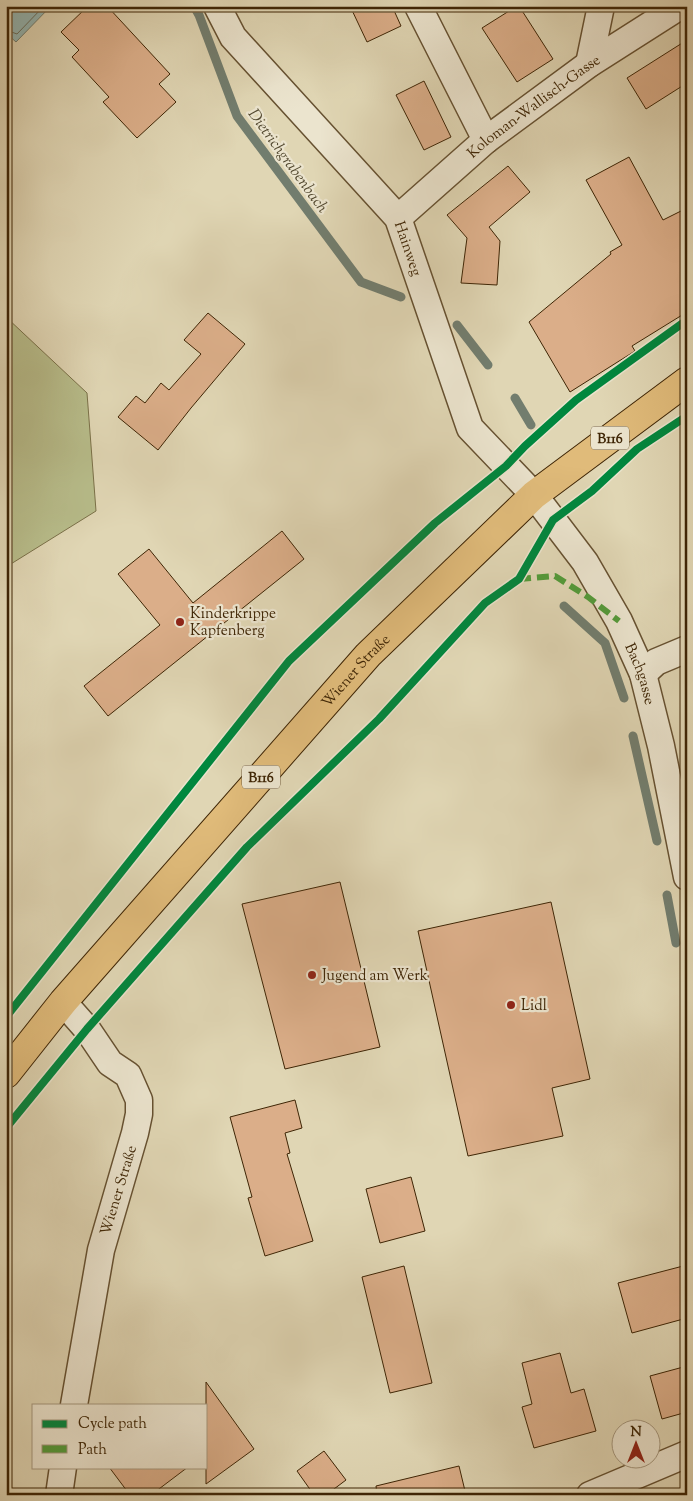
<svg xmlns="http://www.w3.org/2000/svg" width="693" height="1501" font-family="'Sorts Mill Goudy',serif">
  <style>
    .green { fill: #b7bc8a; stroke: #7a7048 }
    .water { fill: #95b7b4; stroke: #727d6e }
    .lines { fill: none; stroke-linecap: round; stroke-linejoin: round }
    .shore { stroke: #6a6e5c; stroke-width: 1 }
    .stream { stroke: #727d6e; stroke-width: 9 }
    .building { fill: #dbae89; stroke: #3e2505 }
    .minor-casing { stroke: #665131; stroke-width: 29 }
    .primary-casing { stroke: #3e2505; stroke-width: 30 }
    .minor { stroke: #ebe4ce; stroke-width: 26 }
    .primary { stroke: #e0bb7a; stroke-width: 28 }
    .quiet { stroke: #539b3a; stroke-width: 6; stroke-dasharray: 12 6; stroke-linecap: butt }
    .cycleway-casing { stroke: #ebe4ce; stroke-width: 11 }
    .cycleway { stroke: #00873e; stroke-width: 8 }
    .poi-dot { fill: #8f2418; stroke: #ebe4ce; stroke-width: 2 }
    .labels { text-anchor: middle; stroke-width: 4.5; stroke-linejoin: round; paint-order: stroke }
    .shield { fill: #ebe4ce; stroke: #725e41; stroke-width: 1 }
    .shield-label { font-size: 14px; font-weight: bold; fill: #3e2505 }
    .street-label { font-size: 15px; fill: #3e2505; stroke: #ebe4ce }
    .poi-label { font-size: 15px; fill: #3e2505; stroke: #ebe4ce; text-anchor: start }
    .water-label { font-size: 16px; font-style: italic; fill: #544a31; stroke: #ebe4ce }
  </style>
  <rect width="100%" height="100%" fill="#e0d6b4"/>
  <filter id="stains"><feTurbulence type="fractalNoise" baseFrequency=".004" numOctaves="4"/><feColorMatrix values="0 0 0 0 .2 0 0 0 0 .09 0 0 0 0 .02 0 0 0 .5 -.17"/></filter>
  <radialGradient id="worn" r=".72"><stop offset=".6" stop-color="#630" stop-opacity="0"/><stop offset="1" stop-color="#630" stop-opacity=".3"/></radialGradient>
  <path class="green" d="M 6,317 L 87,393 L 96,511 L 6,567 Z"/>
  <path class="water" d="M 6,6 L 51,6 L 16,42 L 6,33 Z"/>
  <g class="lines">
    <path class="shore" d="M 6,30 L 17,34 L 44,6"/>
    <path class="stream" d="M 194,6 L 199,15 L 237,116 L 361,282 L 401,297
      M 457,325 L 488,365
      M 515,398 L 531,425
      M 564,606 L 605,643 L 624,698
      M 633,736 L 657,841
      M 667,895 L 676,943"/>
  </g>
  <path class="building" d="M 88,6 L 107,6 L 170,74 L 159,84 L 176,102 L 137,138 L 103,102 L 109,97 L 72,57 L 79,50 L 61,32 Z
    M 350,6 L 392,6 L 401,26 L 367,42 Z
    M 517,6 L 519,6 L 553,59 L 517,82 L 482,28 Z
    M 687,40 L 687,83 L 646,109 L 627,78 Z
    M 424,81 L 451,137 L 424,150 L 396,95 Z
    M 629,157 L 663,220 L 687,208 L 687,312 L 632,346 L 635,351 L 570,392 L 529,322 L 611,254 L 610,252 L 622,245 L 586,180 Z
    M 508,166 L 530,192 L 489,227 L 500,241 L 497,285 L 461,283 L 467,238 L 447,215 Z
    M 208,313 L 245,344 L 191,408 L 158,450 L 118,417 L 136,396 L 145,403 L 161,383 L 169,390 L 201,354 L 184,340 Z
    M 282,531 L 304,559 L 108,716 L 84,686 L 160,625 L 118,574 L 149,549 L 193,603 Z
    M 340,882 L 380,1047 L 285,1069 L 242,904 Z
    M 551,902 L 590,1079 L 552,1088 L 563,1136 L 468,1156 L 418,931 Z
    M 295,1100 L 302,1128 L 285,1133 L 290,1153 L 287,1154 L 313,1241 L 265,1256 L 248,1198 L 252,1197 L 230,1117 Z
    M 411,1177 L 425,1231 L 380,1243 L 366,1189 Z
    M 687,1265 L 687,1318 L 632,1333 L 618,1283 Z
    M 404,1266 L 432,1383 L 390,1393 L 362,1277 Z
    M 560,1353 L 571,1393 L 584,1389 L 596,1431 L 534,1448 L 522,1407 L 532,1404 L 522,1363 Z
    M 687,1366 L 687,1412 L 662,1419 L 650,1376 Z
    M 206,1382 L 254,1449 L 206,1484 Z
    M 324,1451 L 346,1480 L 326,1495 L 314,1495 L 297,1471 Z
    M 459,1466 L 466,1495 L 377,1495 L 376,1486 Z
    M 109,1467 L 188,1467 L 151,1495 L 130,1495 Z"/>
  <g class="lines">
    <g class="minor-casing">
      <g id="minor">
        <path id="s1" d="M 217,6 L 233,37 L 398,218 L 470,428 L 534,495 L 585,562 L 619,621 L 643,674 L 661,746 L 687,877"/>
        <path d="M 418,6 L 486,140"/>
        <path d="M 589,64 L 601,6"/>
        <path id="s2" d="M 398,218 L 486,140 L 589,64 L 680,6"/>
        <path d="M 643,674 L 656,662 L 687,649"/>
        <path d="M 63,1002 L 87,1029 L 110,1063 L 128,1075 L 139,1100 L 139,1114 L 135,1133 L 101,1250 L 74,1405"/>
        <path d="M 59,1495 L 63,1467"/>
        <path d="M 590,1495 L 687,1454"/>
      </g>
    </g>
    <g class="primary-casing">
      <g id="primary">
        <path id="s3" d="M 6,1074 L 63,1002 L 368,655 L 534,495 L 687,381"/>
      </g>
    </g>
    <use href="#minor" class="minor"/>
    <use href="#primary" class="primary"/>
    <path class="quiet" d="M 519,579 L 555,576 L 588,597 L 619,621"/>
    <g class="cycleway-casing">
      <path id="cycleway" d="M 6,1017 L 289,661 L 435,523 L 506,466 L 525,446 L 576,400 L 687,320
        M 6,1128 L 87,1029 L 247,847 L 379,719 L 485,603 L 519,579 L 553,520 L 592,491 L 637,449 L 687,416"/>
    </g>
    <use href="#cycleway" class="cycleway"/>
  </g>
  <g class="poi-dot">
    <circle cx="180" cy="622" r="5"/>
    <circle cx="312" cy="975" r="5"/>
    <circle cx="511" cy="1005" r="5"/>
  </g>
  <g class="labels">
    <g class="shield">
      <rect x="591" y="426.5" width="38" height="23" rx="4"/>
      <rect x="242" y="765.5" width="38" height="23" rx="4"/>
    </g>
    <g class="shield-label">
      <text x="610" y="443">B116</text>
      <text x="261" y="782">B116</text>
    </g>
    <g class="street-label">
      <text dy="5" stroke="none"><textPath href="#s2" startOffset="176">Koloman-Wallisch-Gasse</textPath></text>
      <text dy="5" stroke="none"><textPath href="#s1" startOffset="312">Hainweg</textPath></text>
      <text dy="5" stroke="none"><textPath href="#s3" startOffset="534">Wiener Straße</textPath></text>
      <text dy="5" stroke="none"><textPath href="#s1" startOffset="804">Bachgasse</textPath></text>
      <text transform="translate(118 1190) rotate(-73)" y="5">Wiener Straße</text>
    </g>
    <g class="poi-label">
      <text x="190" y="618">Kinderkrippe<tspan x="190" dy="17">Kapfenberg</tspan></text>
      <text x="322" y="980">Jugend am Werk</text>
      <text x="521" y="1010">Lidl</text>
    </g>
    <g class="water-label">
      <text transform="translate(289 160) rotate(54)" y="6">Dietrichgrabenbach</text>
    </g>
  </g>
  <rect width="693" height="1501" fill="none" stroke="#e0d6b4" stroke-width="25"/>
  <rect x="8" y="8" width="678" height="1486" fill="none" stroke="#3e2505" stroke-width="2.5"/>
  <rect x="12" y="12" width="668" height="1476" fill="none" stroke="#3e2505"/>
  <rect x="32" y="1404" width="175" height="65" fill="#ebe4ce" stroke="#a6987e"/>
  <rect x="42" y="1420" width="25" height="8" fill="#00873e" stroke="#a6987e"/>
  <text x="78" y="1428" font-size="15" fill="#3e2505">Cycle path</text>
  <rect x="42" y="1445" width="25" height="8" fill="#539b3a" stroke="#a6987e"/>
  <text x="78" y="1454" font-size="15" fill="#3e2505">Path</text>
  <g transform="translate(636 1444)"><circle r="24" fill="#ebe4ce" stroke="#a6987e"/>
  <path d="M0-4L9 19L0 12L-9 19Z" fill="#8f2418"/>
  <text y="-8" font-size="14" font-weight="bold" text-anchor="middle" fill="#3e2505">N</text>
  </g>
  <rect width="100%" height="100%" filter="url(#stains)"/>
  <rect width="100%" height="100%" fill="url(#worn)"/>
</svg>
